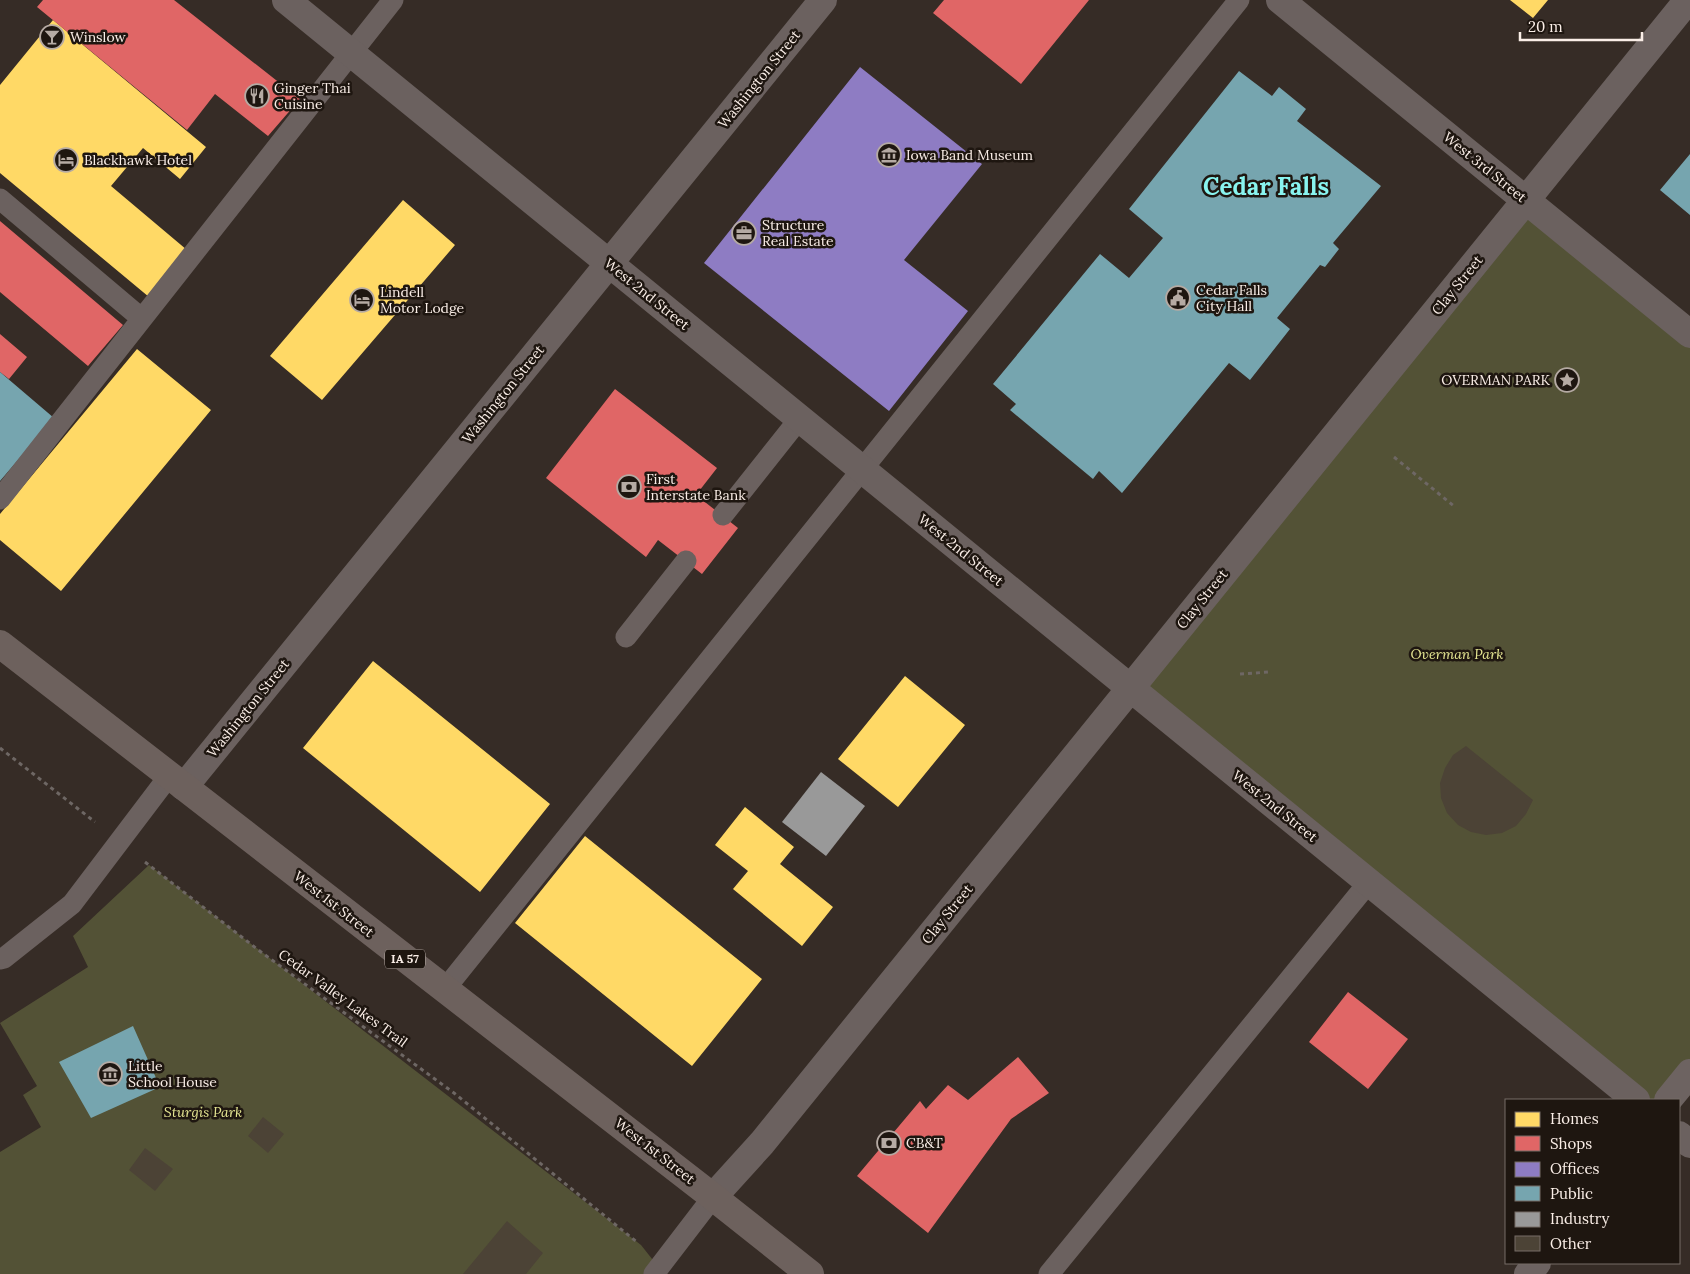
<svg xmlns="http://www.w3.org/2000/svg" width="1690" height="1274" font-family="Lora,serif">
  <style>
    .green { fill: #535236 }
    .homes { fill: #ffd966 }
    .shops { fill: #e06666 }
    .offices { fill: #8e7cc3 }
    .public { fill: #76a5af }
    .industry { fill: #999 }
    .building { fill: #4c4336 }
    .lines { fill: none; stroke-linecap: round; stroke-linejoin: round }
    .path { stroke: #6e6764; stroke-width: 3; stroke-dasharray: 4 4; stroke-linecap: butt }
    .lane { stroke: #6b615f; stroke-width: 21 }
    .street { stroke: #6b615f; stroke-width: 28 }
    .secondary { stroke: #6d6361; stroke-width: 28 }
    .primary { stroke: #6d615d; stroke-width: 28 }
    .labels { text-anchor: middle; stroke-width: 5; stroke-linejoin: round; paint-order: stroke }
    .shield { fill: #1e1610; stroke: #b8ada6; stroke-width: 1 }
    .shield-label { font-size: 12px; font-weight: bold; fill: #faeee7 }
    .poi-label { font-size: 14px; fill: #faeee7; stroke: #1e1610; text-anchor: start }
    .street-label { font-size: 14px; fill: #faeee7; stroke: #1e1610 }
    .park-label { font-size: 14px; font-style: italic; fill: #e5e692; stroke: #1e1610 }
    .town-label { font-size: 24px; font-weight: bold; fill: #89f4ef; stroke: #1e1610 }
  </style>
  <rect width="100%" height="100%" fill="#362c26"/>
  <path class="green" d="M 1526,200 L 1690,334 L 1690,1073 L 1668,1100 L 1636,1100 L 1130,688 Z
    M 149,865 L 641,1245 L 664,1274 L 0,1274 L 0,1152 L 41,1127 L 23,1095 L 37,1086 L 0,1023 L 88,967 L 73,936 Z"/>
  <path class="homes" d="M 1510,0 L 1548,0 L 1533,18 Z
    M 53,20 L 206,147 L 180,179 L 143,148 L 111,186 L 187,250 L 149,297 L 0,173 L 0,85 Z
    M 403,200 L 455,245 L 322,400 L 270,356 Z
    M 137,349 L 211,410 L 61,591 L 0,540 L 0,514 Z
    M 373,661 L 550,804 L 480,892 L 303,748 Z
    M 905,676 L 965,725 L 898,807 L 838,759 Z
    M 745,807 L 794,847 L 780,864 L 833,907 L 802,946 L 733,889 L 748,871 L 715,845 Z
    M 585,836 L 762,979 L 692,1066 L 515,923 Z"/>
  <path class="shops" d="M 43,0 L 174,0 L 300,99 L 268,136 L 215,94 L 187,130 L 37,7 Z
    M 944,0 L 1089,0 L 1021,84 L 933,13 Z
    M 0,221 L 123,325 L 88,366 L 0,292 Z
    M 0,334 L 27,357 L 9,379 L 0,372 Z
    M 615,389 L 717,468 L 696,495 L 738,528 L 702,574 L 658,540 L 646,557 L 546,478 Z
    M 1348,992 L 1408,1039 L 1368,1089 L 1309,1042 Z
    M 1018,1057 L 1049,1093 L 1011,1119 L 928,1233 L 857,1176 L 920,1101 L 926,1109 L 948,1085 L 968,1100 Z"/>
  <path class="offices" d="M 860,67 L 982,164 L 904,260 L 968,311 L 889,411 L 704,263 Z"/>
  <path class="public" d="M 1239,71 L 1272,96 L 1279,87 L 1306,109 L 1297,121 L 1381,186 L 1333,243 L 1339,249 L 1325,267 L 1320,265 L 1277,318 L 1290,329 L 1250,380 L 1229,363 L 1122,493 L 1099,471 L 1093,479 L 1010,410 L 1016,404 L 993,384 L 1100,254 L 1129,278 L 1163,238 L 1129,209 Z
    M 1690,154 L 1690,215 L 1660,190 Z
    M 0,372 L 54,418 L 0,481 Z
    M 133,1026 L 160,1087 L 91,1118 L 59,1062 Z"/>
  <path class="industry" d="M 821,772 L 865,806 L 826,856 L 782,822 Z"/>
  <path class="building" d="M 1466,746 L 1533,800 L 1526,814 L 1516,826 L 1502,833 L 1486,835 L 1471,832 L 1458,825 L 1447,813 L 1441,798 L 1440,783 L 1445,768 L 1453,755 Z
    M 263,1117 L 284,1134 L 268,1153 L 248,1136 Z
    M 145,1148 L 173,1169 L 155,1191 L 129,1170 Z
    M 507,1221 L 543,1253 L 526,1274 L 463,1274 Z"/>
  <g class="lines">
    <path class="path" d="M 1394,457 L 1455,507
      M 1240,674 L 1269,672
      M 0,748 L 95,822
      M 145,862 L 261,952 L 454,1093 L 638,1243"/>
    <path class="lane" d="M 0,199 L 141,318
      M 0,499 L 393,0
      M 723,515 L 800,418
      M 626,637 L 686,561
      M 0,959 L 4,958 L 72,904 L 169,776
      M 445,989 L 1239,0
      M 654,1274 L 713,1197
      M 1049,1274 L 1369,882"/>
    <path class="street" d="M 286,0 L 1636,1100
      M 1280,0 L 1690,334
      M 184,787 L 823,0
      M 1679,1135 L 1690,1144
      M 713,1197 L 762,1143 L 1688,0"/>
    <path class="secondary" d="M 1668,1100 L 1690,1073
      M 1528,1274 L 1537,1263"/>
    <path class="primary" d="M 0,644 L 713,1197 L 810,1274"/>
  </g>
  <defs>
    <g id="bar-ring" transform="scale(1.25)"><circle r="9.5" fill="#1e1610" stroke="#b5aaa3" stroke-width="1.5"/><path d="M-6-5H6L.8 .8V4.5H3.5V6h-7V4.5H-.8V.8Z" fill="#b5aaa3"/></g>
    <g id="restaurant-ring" transform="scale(1.25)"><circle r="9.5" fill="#1e1610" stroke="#b5aaa3" stroke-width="1.5"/><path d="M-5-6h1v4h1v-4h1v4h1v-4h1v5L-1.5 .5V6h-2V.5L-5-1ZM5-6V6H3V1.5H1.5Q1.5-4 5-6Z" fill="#b5aaa3"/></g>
    <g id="museum-ring" transform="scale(1.25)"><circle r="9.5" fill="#1e1610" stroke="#b5aaa3" stroke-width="1.5"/><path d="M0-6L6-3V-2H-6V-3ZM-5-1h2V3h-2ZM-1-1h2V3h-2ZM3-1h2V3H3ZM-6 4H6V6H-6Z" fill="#b5aaa3"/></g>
    <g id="hotel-ring" transform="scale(1.25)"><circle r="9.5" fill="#1e1610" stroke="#b5aaa3" stroke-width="1.5"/><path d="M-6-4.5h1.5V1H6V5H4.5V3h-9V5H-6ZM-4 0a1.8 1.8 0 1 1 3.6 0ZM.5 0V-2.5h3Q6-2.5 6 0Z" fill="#b5aaa3"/></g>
    <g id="office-ring" transform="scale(1.25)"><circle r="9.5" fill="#1e1610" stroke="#b5aaa3" stroke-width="1.5"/><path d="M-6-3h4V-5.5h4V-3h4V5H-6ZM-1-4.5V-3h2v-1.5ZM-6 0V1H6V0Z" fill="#b5aaa3"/></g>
    <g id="civic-ring" transform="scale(1.25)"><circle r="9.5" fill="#1e1610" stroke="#b5aaa3" stroke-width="1.5"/><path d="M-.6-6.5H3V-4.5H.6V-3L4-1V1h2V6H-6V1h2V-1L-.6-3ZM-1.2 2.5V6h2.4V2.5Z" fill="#b5aaa3"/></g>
    <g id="sight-ring" transform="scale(1.25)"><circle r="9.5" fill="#1e1610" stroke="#b5aaa3" stroke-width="1.5"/><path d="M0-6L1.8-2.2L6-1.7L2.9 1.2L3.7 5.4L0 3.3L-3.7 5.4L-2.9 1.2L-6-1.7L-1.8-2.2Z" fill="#b5aaa3"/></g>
    <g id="bank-ring" transform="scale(1.25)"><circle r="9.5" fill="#1e1610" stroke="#b5aaa3" stroke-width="1.5"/><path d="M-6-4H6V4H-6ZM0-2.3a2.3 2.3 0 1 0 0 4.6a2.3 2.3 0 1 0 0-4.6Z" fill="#b5aaa3"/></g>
  </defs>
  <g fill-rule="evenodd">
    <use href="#bar-ring" x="52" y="37"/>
    <use href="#restaurant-ring" x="257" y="96"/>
    <use href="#museum-ring" x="889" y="155"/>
    <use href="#hotel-ring" x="66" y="160"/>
    <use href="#office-ring" x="744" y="233"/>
    <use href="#civic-ring" x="1178" y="298"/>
    <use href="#hotel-ring" x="362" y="300"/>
    <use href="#sight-ring" x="1567" y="380"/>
    <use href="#bank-ring" x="629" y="487"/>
    <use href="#museum-ring" x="110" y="1074"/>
    <use href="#bank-ring" x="889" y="1143"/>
  </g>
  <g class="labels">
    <rect class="shield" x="385" y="949.5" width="40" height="19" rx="4"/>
    <g class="shield-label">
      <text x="405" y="963">IA 57</text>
    </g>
    <g class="poi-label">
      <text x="70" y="42">Winslow</text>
      <text x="274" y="93">Ginger Thai<tspan x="274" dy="16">Cuisine</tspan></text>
      <text x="906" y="160">Iowa Band Museum</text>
      <text x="84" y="165">Blackhawk Hotel</text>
      <text x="762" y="230">Structure<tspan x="762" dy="16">Real Estate</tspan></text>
      <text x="1196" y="295">Cedar Falls<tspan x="1196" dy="16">City Hall</tspan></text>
      <text x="380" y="297">Lindell<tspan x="380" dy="16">Motor Lodge</tspan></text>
      <text x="1550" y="385" text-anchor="end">OVERMAN PARK</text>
      <text x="646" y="484">First<tspan x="646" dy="16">Interstate Bank</tspan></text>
      <text x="128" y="1071">Little<tspan x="128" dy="16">School House</tspan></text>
      <text x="906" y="1148">CB&amp;T</text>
    </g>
    <g class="street-label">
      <text transform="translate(759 79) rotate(-51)" y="5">Washington Street</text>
      <text transform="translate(1485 167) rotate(39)" y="5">West 3rd Street</text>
      <text transform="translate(1457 285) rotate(-51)" y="5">Clay Street</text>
      <text transform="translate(647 294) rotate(39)" y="5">West 2nd Street</text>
      <text transform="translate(503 394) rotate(-51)" y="5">Washington Street</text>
      <text transform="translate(961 550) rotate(39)" y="5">West 2nd Street</text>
      <text transform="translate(1202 599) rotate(-51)" y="5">Clay Street</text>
      <text transform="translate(248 708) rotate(-51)" y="5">Washington Street</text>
      <text transform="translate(1275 806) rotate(39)" y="5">West 2nd Street</text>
      <text transform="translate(334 904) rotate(38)" y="5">West 1st Street</text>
      <text transform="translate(947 914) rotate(-51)" y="5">Clay Street</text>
      <text transform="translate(343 998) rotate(36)" y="5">Cedar Valley Lakes Trail</text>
      <text transform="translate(655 1151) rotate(38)" y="5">West 1st Street</text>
    </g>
    <g class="park-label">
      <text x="1457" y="659">Overman Park</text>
      <text x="203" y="1117">Sturgis Park</text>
    </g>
    <g class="town-label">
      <text x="1266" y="195">Cedar Falls</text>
    </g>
  </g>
  <rect x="1505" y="1099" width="175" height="165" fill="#1e1610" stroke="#766c66"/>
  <rect x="1515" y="1112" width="25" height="15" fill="#ffd966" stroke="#766c66"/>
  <text x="1550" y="1124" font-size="15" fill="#faeee7">Homes</text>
  <rect x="1515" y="1136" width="25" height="15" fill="#e06666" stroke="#766c66"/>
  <text x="1550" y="1149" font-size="15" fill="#faeee7">Shops</text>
  <rect x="1515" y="1162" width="25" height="15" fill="#8e7cc3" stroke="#766c66"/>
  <text x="1550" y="1174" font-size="15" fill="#faeee7">Offices</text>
  <rect x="1515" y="1186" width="25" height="15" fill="#76a5af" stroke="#766c66"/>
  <text x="1550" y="1199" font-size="15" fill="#faeee7">Public</text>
  <rect x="1515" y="1212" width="25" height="15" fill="#999999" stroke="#766c66"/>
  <text x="1550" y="1224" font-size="15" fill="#faeee7">Industry</text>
  <rect x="1515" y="1236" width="25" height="15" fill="#4c4336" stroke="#766c66"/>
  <text x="1550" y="1249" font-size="15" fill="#faeee7">Other</text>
  <path d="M1520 32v8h122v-8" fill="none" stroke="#faeee7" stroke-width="2.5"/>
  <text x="1528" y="32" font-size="15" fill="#faeee7" stroke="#1e1610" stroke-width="4" paint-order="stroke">20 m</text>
</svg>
